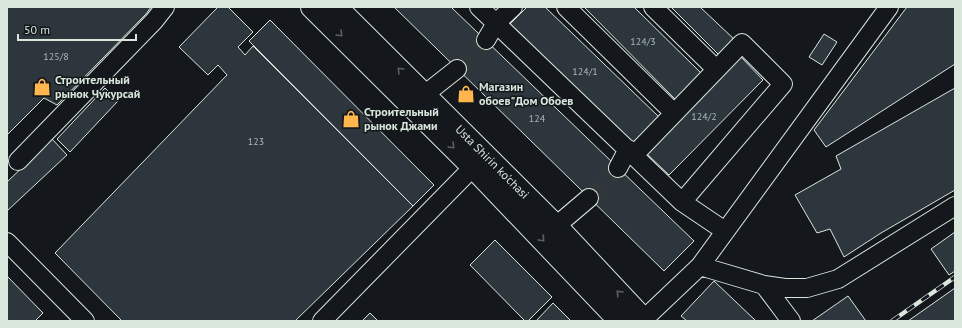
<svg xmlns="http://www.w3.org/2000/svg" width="962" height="328" font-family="'PT Sans',sans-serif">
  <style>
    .building { fill: #2c363c; stroke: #d8e6dc }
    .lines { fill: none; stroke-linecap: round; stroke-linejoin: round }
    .minor-tunnel { stroke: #313739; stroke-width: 18; stroke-dasharray: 18 9; stroke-linecap: butt }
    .minor-casing { stroke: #d8e6dc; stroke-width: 20 }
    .major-casing { stroke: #d8e6dc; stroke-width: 24 }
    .minor { stroke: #14181c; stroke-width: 18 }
    .major { stroke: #14181c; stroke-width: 22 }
    .rail-casing { stroke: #d8e6dc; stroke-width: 4.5 }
    .rail { stroke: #14181c; stroke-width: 3; stroke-dasharray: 9; stroke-linecap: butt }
    .oneway { stroke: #59605f }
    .labels { text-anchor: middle; stroke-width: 3; stroke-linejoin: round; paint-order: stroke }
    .number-label { font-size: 10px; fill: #adbab4 }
    .poi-label { font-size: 12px; font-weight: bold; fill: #d8e6dc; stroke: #14181c; text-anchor: start }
    .street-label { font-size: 12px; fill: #d8e6dc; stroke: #14181c }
  </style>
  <rect width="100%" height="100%" fill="#14181c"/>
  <path class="building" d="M 7,7 L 151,7 L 146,14 L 57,105 L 44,98 L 7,135 Z
    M 218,7 L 228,7 L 253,32 L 238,47 L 245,55 L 253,46 L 413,206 L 295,321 L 122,321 L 55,253 L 227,75 L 218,65 L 208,75 L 179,47 Z
    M 394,7 L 451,7 L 694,241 L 664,271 Z
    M 527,7 L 545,7 L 659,117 L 634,144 L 510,24 Z
    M 584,7 L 634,7 L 702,74 L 676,100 Z
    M 671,7 L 700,7 L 735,40 L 720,56 Z
    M 907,7 L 955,7 L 955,64 L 826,147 L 814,130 Z
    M 270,20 L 434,185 L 413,206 L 249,41 Z
    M 824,34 L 837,42 L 822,65 L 809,57 Z
    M 741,57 L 763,80 L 669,175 L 646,153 Z
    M 105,88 L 118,101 L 70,152 L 57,139 Z
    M 955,88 L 955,190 L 881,233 L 844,257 L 830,229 L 817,233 L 795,195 L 841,169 L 836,156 Z
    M 52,139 L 67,155 L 7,211 L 7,182 Z
    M 955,232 L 955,271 L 949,275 L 931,249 Z
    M 495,240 L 552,297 L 528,321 L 525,321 L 470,265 Z
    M 7,276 L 43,313 L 35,321 L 7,321 Z
    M 714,281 L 756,321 L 687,321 L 681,316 Z
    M 955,288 L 955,321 L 908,321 Z
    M 848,296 L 866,321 L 812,321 Z
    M 553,303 L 571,321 L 536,321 Z
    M 370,313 L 378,321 L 362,321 Z"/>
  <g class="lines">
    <path class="minor-tunnel" d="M 457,69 L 486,40
      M 589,198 L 618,168"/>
    <g class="minor-casing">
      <path id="minor" d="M 479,7 L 682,202 L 783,84 L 742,43 L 634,155
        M 566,7 L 674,113
        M 653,7 L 716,69
        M 486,40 L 496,23 L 513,7
        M 424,95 L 457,69
        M 18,161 L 154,21 L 165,7
        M 618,168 L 628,149
        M 682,202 L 725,231
        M 556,226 L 589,198
        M 7,242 L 85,321
        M 700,266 L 764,285 L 785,288 L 807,288 L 838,279 L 955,206
        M 764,285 L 791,321
        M 322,321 L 482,158
        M 642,321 L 700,266 L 889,7"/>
    </g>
    <g class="major-casing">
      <path id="major" d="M 312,7 L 473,167 L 620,321
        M 336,7 L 556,226 L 645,321"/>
    </g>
    <use href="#minor" class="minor"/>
    <use href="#major" class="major"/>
    <g class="rail-casing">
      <path id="rail" d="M 892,321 L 955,277"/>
    </g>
    <use href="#rail" class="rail"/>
  </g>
  <defs><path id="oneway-chevron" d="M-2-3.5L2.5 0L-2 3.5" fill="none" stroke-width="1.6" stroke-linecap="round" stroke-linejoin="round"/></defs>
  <g class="oneway">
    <use href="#oneway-chevron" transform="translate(340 34) rotate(45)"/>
    <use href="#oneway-chevron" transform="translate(400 70) rotate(-135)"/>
    <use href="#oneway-chevron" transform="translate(452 146) rotate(45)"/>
    <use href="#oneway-chevron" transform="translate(542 239) rotate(47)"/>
    <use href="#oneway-chevron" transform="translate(619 293) rotate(-133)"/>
  </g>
  <defs>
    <g id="shop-bare" transform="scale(1.38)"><path d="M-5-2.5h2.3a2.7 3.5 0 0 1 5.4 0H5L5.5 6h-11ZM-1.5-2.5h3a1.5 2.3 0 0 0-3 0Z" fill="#ffb74d" stroke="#14181c" stroke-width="2.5" paint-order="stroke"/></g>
  </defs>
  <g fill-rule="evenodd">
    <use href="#shop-bare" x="42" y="87"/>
    <use href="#shop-bare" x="466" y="94"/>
    <use href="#shop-bare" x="351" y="119"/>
  </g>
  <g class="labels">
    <g class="number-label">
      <text x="643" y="45">124/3</text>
      <text x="56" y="60">125/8</text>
      <text x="585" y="75">124/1</text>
      <text x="704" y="120">124/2</text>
      <text x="537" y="122">124</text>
      <text x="256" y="145">123</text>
    </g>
    <g class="poi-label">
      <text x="55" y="84">Строительный<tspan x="55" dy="14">рынок Чукурсай</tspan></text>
      <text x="479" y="91">Магазин<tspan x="479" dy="14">обоев"Дом Обоев</tspan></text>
      <text x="364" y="116">Строительный<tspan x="364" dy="14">рынок Джами</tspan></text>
    </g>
    <g class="street-label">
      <text transform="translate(492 162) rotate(45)" y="4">Usta Shirin ko'chasi</text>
    </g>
  </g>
  <rect width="962" height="328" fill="none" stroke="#d8e6dc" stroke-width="16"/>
  <path d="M18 34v6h118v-6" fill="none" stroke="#d8e6dc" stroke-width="2"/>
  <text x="24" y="34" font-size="12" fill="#d8e6dc" stroke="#14181c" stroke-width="3" paint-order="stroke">50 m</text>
</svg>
